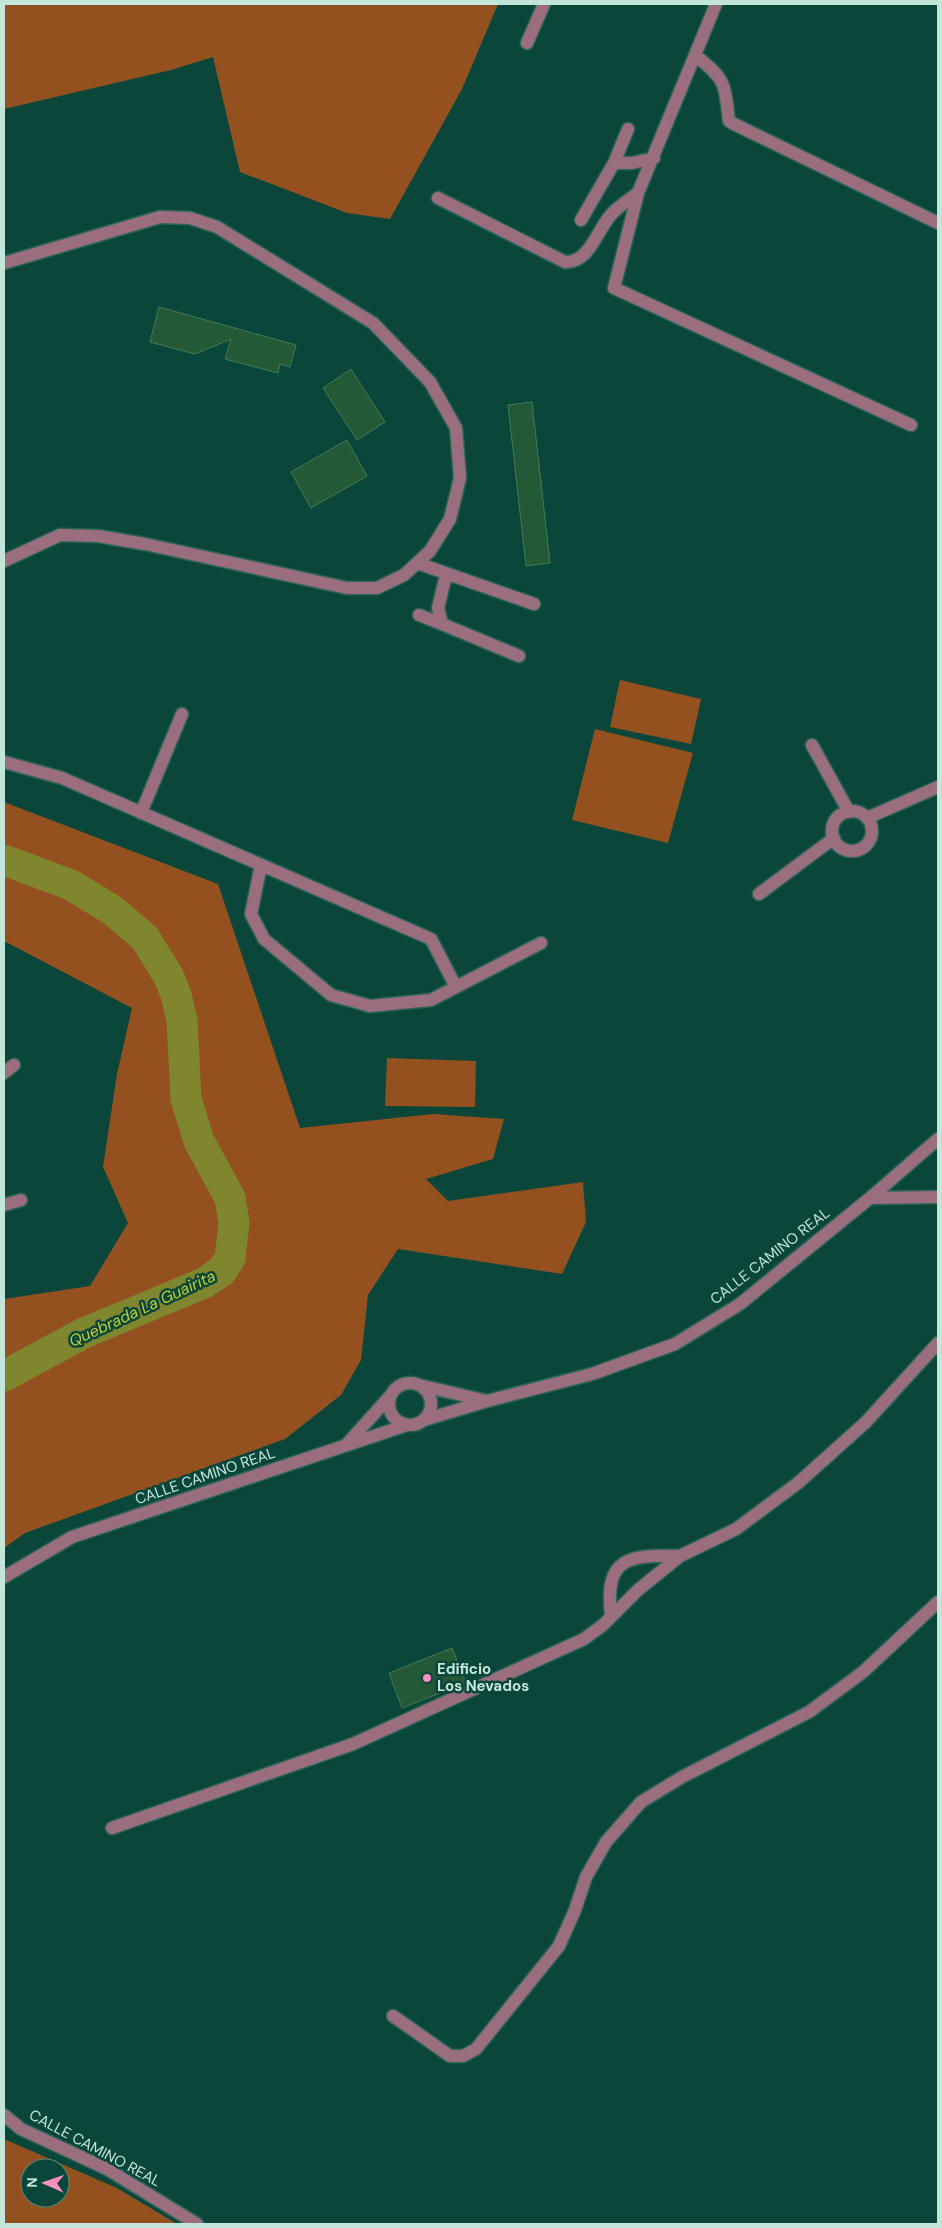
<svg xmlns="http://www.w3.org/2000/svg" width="942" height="2228" font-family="'DM Sans',sans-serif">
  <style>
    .green { fill: #94511f; fill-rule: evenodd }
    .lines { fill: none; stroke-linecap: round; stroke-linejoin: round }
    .river { stroke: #7f862d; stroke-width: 31 }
    .building { fill: #245938; stroke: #457a57 }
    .minor-casing { stroke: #2b6457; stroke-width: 15 }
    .minor { stroke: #9a6d7f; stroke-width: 12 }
    .poi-dot { fill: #fd8ebe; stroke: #0a473a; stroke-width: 2 }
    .labels { text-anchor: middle; stroke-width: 5; stroke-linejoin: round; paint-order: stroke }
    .street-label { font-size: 15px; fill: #c3e6db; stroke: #0a473a }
    .poi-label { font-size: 15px; font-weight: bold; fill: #c3e6db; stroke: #0a473a; text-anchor: start }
    .water-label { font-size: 16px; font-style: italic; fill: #c3ce30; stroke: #0a473a }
  </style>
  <rect width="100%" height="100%" fill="#0a473a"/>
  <path class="green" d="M 4,4 L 498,4 L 462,89 L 390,219 L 347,213 L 240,172 L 213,57 L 171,70 L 4,109 Z
    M 620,680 L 701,699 L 691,744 L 610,727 Z
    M 595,729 L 693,753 L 668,843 L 572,820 Z
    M 4,802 L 218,884 L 300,1128 L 433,1114 L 504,1119 L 493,1159 L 426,1179 L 448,1201 L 583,1182 L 586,1222 L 562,1274 L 398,1249 L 368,1295 L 361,1360 L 341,1395 L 285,1439 L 25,1533 L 4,1548 L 4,1299 L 90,1286 L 128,1223 L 103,1167 L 117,1074 L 132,1008 L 4,941 Z
    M 387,1058 L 476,1061 L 475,1107 L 385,1106 Z
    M 4,2139 L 117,2188 L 177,2224 L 4,2224 ZM 30,2168 L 60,2168 L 60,2198 L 30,2198 Z"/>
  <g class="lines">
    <path class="river" d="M 4,860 L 71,885 L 112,910 L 145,938 L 169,977 L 176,995 L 182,1020 L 186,1099 L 199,1141 L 230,1198 L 234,1223 L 230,1258 L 222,1271 L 204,1283 L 84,1333 L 4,1376"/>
  </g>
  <path class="building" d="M 159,307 L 296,345 L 290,367 L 280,364 L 278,373 L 225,359 L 231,339 L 195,354 L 150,342 Z
    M 351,369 L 385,422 L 357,440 L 323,388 Z
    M 532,402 L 550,563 L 526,566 L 508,405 Z
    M 347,440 L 367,476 L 311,508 L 291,472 Z
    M 452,1648 L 466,1683 L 402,1708 L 389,1673 Z"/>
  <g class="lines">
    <g class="minor-casing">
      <path id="minor" d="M 716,4 L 638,193 L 614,288 L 911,425
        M 527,43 L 544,4
        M 695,55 C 726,80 724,81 729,121 L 734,124 L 938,223
        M 614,163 L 628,129
        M 438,198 L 565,262 C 589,263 597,231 610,216 C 617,207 629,200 638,193
        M 581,220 L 614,163 L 632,163 L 654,158
        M 4,263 L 160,217 L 190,218 L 217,227 L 373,323 L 430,382 L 456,428 L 460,478 L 450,519 L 430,551 L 404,575 L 377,588 L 347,588 L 145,544 L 98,536 L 60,535 L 4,561
        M 417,563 L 534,604
        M 446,575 L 438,608 L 442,624 L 519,656
        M 419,615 L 442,624
        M 812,745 L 849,812
        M 4,762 L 62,778 L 431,939 L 456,987
        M832 831a20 20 0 1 1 40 0a20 20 0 1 1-40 0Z
        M 141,813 L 182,714
        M 867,818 L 938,787
        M 261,865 L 251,914 L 264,939 L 331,995 L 370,1006 L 431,1000 L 541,943
        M 759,894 L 834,838
        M 4,1073 L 14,1065
        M 870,1198 L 938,1197
        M 4,1205 L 21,1200
        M389 1404a21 21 0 1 1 42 0a21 21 0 1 1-42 0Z
        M 419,1385 L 487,1401
        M 424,1420 L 487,1401 L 592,1374 L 675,1344 L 740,1304 L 870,1198 L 938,1139
        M 347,1444 L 391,1395
        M 4,1577 L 72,1537 L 407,1425
        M 611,1615 C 604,1556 630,1555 680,1556
        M 112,1828 L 353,1744 L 584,1639 L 603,1625 L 638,1590 L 680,1556 L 736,1529 L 798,1483 L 866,1422 L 938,1343
        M 393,2016 L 450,2056 L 463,2056 L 476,2049 L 559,1946 L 575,1910 L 586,1877 L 606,1842 L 641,1802 L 682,1777 L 809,1712 L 863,1672 L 938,1602
        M 4,2115 L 21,2129 L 107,2169 L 197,2224"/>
    </g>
    <use href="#minor" class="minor"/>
  </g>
  <circle class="poi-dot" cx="427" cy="1678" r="5"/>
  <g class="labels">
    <g class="street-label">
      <text transform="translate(770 1256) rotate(-38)" y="5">CALLE CAMINO REAL</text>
      <text transform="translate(205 1476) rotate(-19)" y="5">CALLE CAMINO REAL</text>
      <text transform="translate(95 2148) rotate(28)" y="5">CALLE CAMINO REAL</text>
    </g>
    <g class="poi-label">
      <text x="437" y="1674">Edificio<tspan x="437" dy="17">Los Nevados</tspan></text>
    </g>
    <g class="water-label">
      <text transform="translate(142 1308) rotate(-25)" y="6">Quebrada La Guairita</text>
    </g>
  </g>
  <rect width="942" height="2228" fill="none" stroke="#c3e6db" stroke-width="10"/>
  <g transform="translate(45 2183) rotate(272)"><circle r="24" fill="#0a473a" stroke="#54877a"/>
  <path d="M0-4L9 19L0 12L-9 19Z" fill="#fd8ebe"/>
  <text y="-8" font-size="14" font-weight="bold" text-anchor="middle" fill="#c3e6db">N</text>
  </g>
</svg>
